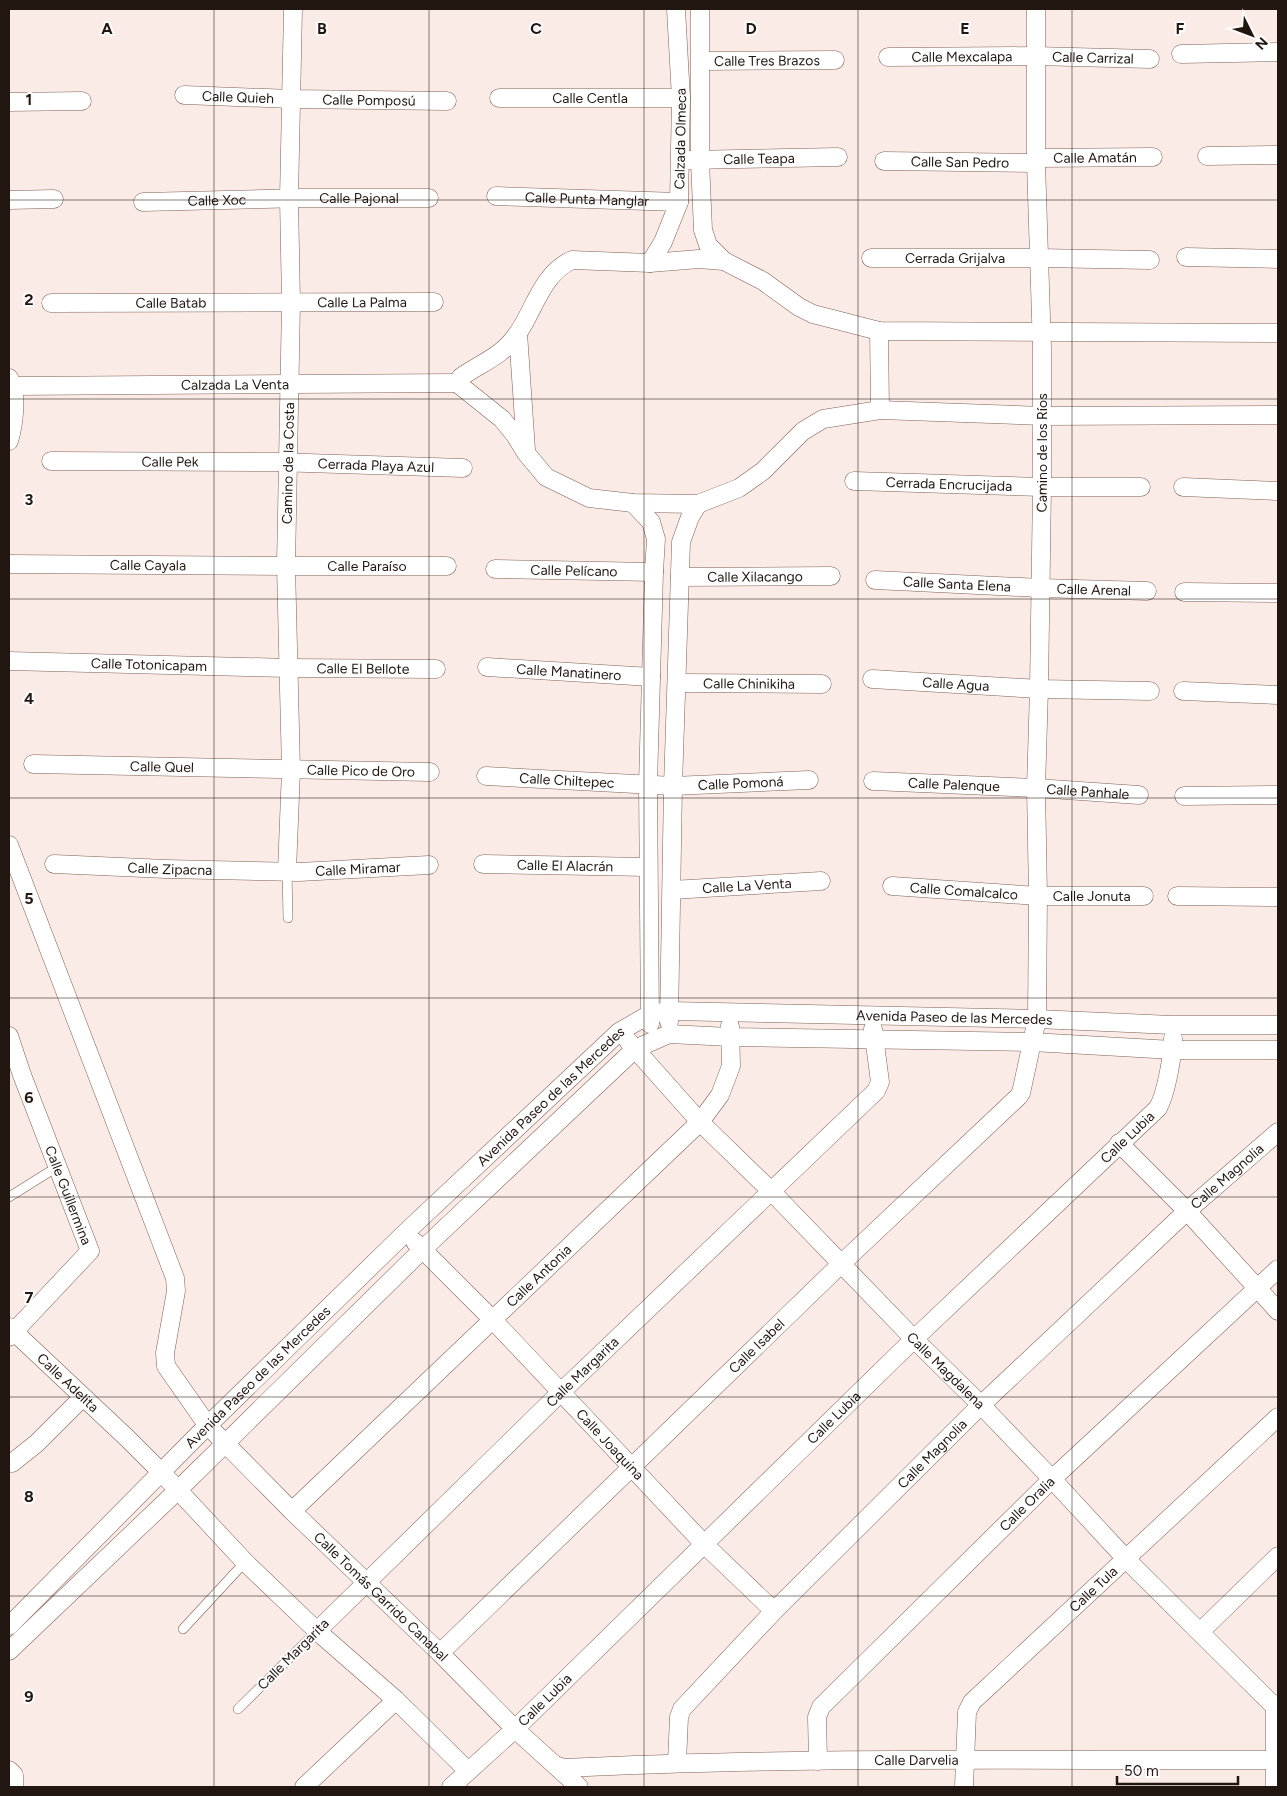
<svg xmlns="http://www.w3.org/2000/svg" width="1287" height="1796" font-family="Figtree,sans-serif">
  <style>
    .lines { fill: none; stroke-linecap: round; stroke-linejoin: round }
    .lane-casing { stroke: #7f6055; stroke-width: 10 }
    .street-casing { stroke: #7f6055; stroke-width: 19 }
    .lane { stroke: #fff; stroke-width: 9 }
    .street { stroke: #fff; stroke-width: 18 }
    .grid { fill: none; stroke: #221611; stroke-width: 1; stroke-opacity: 0.55 }
    .labels { text-anchor: middle; stroke-width: 4; stroke-linejoin: round; paint-order: stroke }
    .street-label { font-size: 14px; fill: #221611; stroke: #fcfcfc }
    .grid-label { font-size: 16px; text-anchor: middle; font-weight: bold; fill: #221611; stroke: #fcfcfc; stroke-width: 4; stroke-linejoin: round; paint-order: stroke }
  </style>
  <rect width="100%" height="100%" fill="#faebe6"/>
  <g class="lines">
    <g class="lane-casing">
      <path id="lane" d="M 287,871 L 288,918
        M 9,1197 L 57,1167
        M 183,1629 L 245,1562
        M 238,1709 L 317,1631"/>
    </g>
    <g class="street-casing">
      <g id="street">
        <path d="M 700,9 L 700,161 L 703,230 L 708,245 L 724,261 L 763,281 L 799,307 L 813,314 L 879,331 L 1278,333"/>
        <path d="M 1181,54 L 1278,52"/>
        <path id="s1" d="M 888,57 L 1035,56 L 1150,59"/>
        <path id="s2" d="M 701,61 L 835,60"/>
        <path id="s3" d="M 184,95 L 292,99 L 447,101"/>
        <path id="s4" d="M 499,98 L 681,98"/>
        <path d="M 9,102 L 82,101"/>
        <path d="M 1207,156 L 1278,155"/>
        <path id="s5" d="M 1037,158 L 1153,157"/>
        <path id="s6" d="M 688,160 L 838,157"/>
        <path id="s7" d="M 884,161 L 1036,163"/>
        <path id="s8" d="M 496,196 L 679,202"/>
        <path d="M 9,200 L 54,199"/>
        <path id="s9" d="M 143,202 L 302,198 L 429,198"/>
        <path d="M 1186,257 L 1278,259"/>
        <path id="s10" d="M 871,258 L 1039,258 L 1150,260"/>
        <path id="s11" d="M 650,263 L 663,242 L 679,202 L 681,98 L 676,9"/>
        <path id="s12" d="M 51,303 L 434,302"/>
        <path d="M 879,331 L 880,410"/>
        <path d="M 518,333 L 526,450"/>
        <path d="M 9,378 C 18,393 14,424 9,441"/>
        <path d="M 457,383 L 502,419 L 515,435 L 526,453 L 546,477 L 589,498 L 633,503 L 698,504 L 739,488 L 763,471 L 803,431 L 823,419 L 880,410 L 1042,416 L 1278,415"/>
        <path d="M 457,383 L 461,377 C 482,362 502,357 518,333 C 535,308 542,274 572,260 L 650,263 L 699,259 L 724,261"/>
        <path id="s13" d="M 14,386 L 457,383"/>
        <path id="s14" d="M 51,461 L 276,462 L 463,468"/>
        <path id="s15" d="M 854,481 L 1042,487 L 1141,487"/>
        <path d="M 1183,487 L 1278,491"/>
        <path d="M 633,503 L 651,522 L 656,539 L 654,572 L 648,784 L 650,1024"/>
        <path id="s16" d="M 9,564 L 286,566 L 447,566"/>
        <path id="s17" d="M 495,569 L 654,572"/>
        <path id="s18" d="M 680,577 L 831,576"/>
        <path id="s19" d="M 875,580 L 1040,588 L 1147,591"/>
        <path d="M 1184,592 L 1278,593"/>
        <path id="s20" d="M 9,661 L 289,668 L 436,669"/>
        <path id="s21" d="M 487,667 L 651,677"/>
        <path id="s22" d="M 872,679 L 1039,689 L 1150,691"/>
        <path id="s23" d="M 678,683 L 822,684"/>
        <path d="M 1183,691 L 1278,695"/>
        <path id="s24" d="M 33,764 L 430,772"/>
        <path id="s25" d="M 486,776 L 673,786 L 809,780"/>
        <path id="s26" d="M 873,781 L 1036,788 L 1139,795"/>
        <path d="M 1184,796 L 1278,795"/>
        <path id="s27" d="M 9,845 L 175,1278 L 176,1291 L 165,1353 L 166,1366 L 208,1426 L 292,1511 L 440,1653 L 515,1729 L 579,1787"/>
        <path id="s28" d="M 54,864 L 166,869 L 299,872 L 429,865"/>
        <path id="s29" d="M 483,864 L 648,867"/>
        <path id="s30" d="M 287,871 L 291,770 L 286,566 L 291,303 L 289,198 L 293,9"/>
        <path id="s31" d="M 892,886 L 1038,896 L 1144,896"/>
        <path id="s32" d="M 672,890 L 821,881"/>
        <path d="M 1177,896 L 1278,897"/>
        <path d="M 669,1022 L 673,786 L 681,542 L 690,517 L 698,504"/>
        <path id="s33" d="M 9,1036 L 22,1075 L 90,1251 L 9,1337"/>
        <path id="s34" d="M 628,1041 L 700,1122 L 771,1191 L 914,1339 L 981,1405 L 1052,1479 L 1126,1559 L 1275,1707"/>
        <path d="M 1119,1143 L 1187,1211 L 1278,1311"/>
        <path id="s35" d="M 415,1242 L 492,1319 L 705,1545 L 774,1611"/>
        <path id="s36" d="M 9,1327 L 127,1438 L 162,1473 L 245,1562 L 317,1631 L 396,1700 L 468,1771"/>
        <path d="M 12,1463 L 37,1443 L 82,1398"/>
        <path id="s37" d="M 292,1511 L 700,1122 L 720,1095 L 731,1066 L 730,1026"/>
        <path id="s38" d="M 9,1626 L 200,1433 L 405,1233 L 619,1032 L 650,1014 L 670,1011 L 1037,1019 L 1172,1025 L 1278,1025"/>
        <path id="s39" d="M 317,1631 L 560,1393 L 876,1091 L 880,1082 L 873,1029"/>
        <path d="M 1200,1632 L 1278,1556"/>
        <path d="M 9,1651 L 178,1490 L 422,1250 L 635,1049 L 669,1034 L 730,1037 L 1032,1042 L 1173,1050 L 1278,1050"/>
        <path id="s40" d="M 440,1653 L 841,1264 L 1018,1097 L 1021,1093 L 1037,1019 L 1038,896 L 1036,788 L 1039,689 L 1042,487 L 1042,348 L 1036,163 L 1036,9"/>
        <path id="s41" d="M 818,1761 L 817,1717 L 821,1707 L 1052,1479 L 1278,1269"/>
        <path id="s42" d="M 677,1762 L 679,1717 L 682,1709 L 774,1611 L 981,1405 L 1187,1211 L 1278,1132"/>
        <path id="s43" d="M 555,1765 L 564,1768 C 802,1756 1040,1761 1278,1760"/>
        <path d="M 9,1770 L 14,1775 L 14,1787"/>
        <path d="M 304,1787 L 396,1700"/>
        <path id="s44" d="M 451,1787 L 515,1729 L 914,1339 L 1158,1108 C 1166,1094 1173,1055 1173,1038"/>
        <path id="s45" d="M 964,1787 L 967,1712 L 972,1702 L 1278,1417"/>
        <path d="M 1275,1787 L 1275,1707 L 1278,1704"/>
      </g>
    </g>
    <use href="#lane" class="lane"/>
    <use href="#street" class="street"/>
  </g>
  <path class="grid" d="M 214,9 L 214,1787M 429,9 L 429,1787M 644,9 L 644,1787M 858,9 L 858,1787M 1072,9 L 1072,1787M 9,200 L 1278,200M 9,399 L 1278,399M 9,599 L 1278,599M 9,798 L 1278,798M 9,998 L 1278,998M 9,1197 L 1278,1197M 9,1397 L 1278,1397M 9,1596 L 1278,1596"/>
  <g class="labels">
    <g class="street-label">
      <text dy="5" stroke="none"><textPath href="#s1" startOffset="74">Calle Mexcalapa</textPath></text>
      <text dy="5" stroke="none"><textPath href="#s1" startOffset="205">Calle Carrizal</textPath></text>
      <text dy="5" stroke="none"><textPath href="#s2" startOffset="66">Calle Tres Brazos</textPath></text>
      <text dy="5" stroke="none"><textPath href="#s3" startOffset="54">Calle Quieh</textPath></text>
      <text dy="5" stroke="none"><textPath href="#s4" startOffset="91">Calle Centla</textPath></text>
      <text dy="5" stroke="none"><textPath href="#s3" startOffset="185">Calle Pomposú</textPath></text>
      <text dy="5" stroke="none"><textPath href="#s11" startOffset="131">Calzada Olmeca</textPath></text>
      <text dy="5" stroke="none"><textPath href="#s5" startOffset="58">Calle Amatán</textPath></text>
      <text dy="5" stroke="none"><textPath href="#s6" startOffset="71">Calle Teapa</textPath></text>
      <text dy="5" stroke="none"><textPath href="#s7" startOffset="76">Calle San Pedro</textPath></text>
      <text dy="5" stroke="none"><textPath href="#s9" startOffset="216">Calle Pajonal</textPath></text>
      <text dy="5" stroke="none"><textPath href="#s8" startOffset="91">Calle Punta Manglar</textPath></text>
      <text dy="5" stroke="none"><textPath href="#s9" startOffset="74">Calle Xoc</textPath></text>
      <text dy="5" stroke="none"><textPath href="#s10" startOffset="84">Cerrada Grijalva</textPath></text>
      <text dy="5" stroke="none"><textPath href="#s12" startOffset="311">Calle La Palma</textPath></text>
      <text dy="5" stroke="none"><textPath href="#s12" startOffset="120">Calle Batab</textPath></text>
      <text dy="5" stroke="none"><textPath href="#s13" startOffset="221">Calzada La Venta</textPath></text>
      <text dy="5" stroke="none"><textPath href="#s40" startOffset="1449">Camino de los Ríos</textPath></text>
      <text dy="5" stroke="none"><textPath href="#s14" startOffset="119">Calle Pek</textPath></text>
      <text dy="5" stroke="none"><textPath href="#s30" startOffset="408">Camino de la Costa</textPath></text>
      <text dy="5" stroke="none"><textPath href="#s14" startOffset="325">Cerrada Playa Azul</textPath></text>
      <text dy="5" stroke="none"><textPath href="#s15" startOffset="95">Cerrada Encrucijada</textPath></text>
      <text dy="5" stroke="none"><textPath href="#s16" startOffset="139">Calle Cayala</textPath></text>
      <text dy="5" stroke="none"><textPath href="#s16" startOffset="358">Calle Paraíso</textPath></text>
      <text dy="5" stroke="none"><textPath href="#s17" startOffset="79">Calle Pelícano</textPath></text>
      <text dy="5" stroke="none"><textPath href="#s18" startOffset="75">Calle Xilacango</textPath></text>
      <text dy="5" stroke="none"><textPath href="#s19" startOffset="82">Calle Santa Elena</textPath></text>
      <text dy="5" stroke="none"><textPath href="#s19" startOffset="219">Calle Arenal</textPath></text>
      <text dy="5" stroke="none"><textPath href="#s20" startOffset="140">Calle Totonicapam</textPath></text>
      <text dy="5" stroke="none"><textPath href="#s20" startOffset="354">Calle El Bellote</textPath></text>
      <text dy="5" stroke="none"><textPath href="#s21" startOffset="82">Calle Manatinero</textPath></text>
      <text dy="5" stroke="none"><textPath href="#s23" startOffset="71">Calle Chinikiha</textPath></text>
      <text dy="5" stroke="none"><textPath href="#s22" startOffset="84">Calle Agua</textPath></text>
      <text dy="5" stroke="none"><textPath href="#s24" startOffset="129">Calle Quel</textPath></text>
      <text dy="5" stroke="none"><textPath href="#s24" startOffset="328">Calle Pico de Oro</textPath></text>
      <text dy="5" stroke="none"><textPath href="#s25" startOffset="81">Calle Chiltepec</textPath></text>
      <text dy="5" stroke="none"><textPath href="#s25" startOffset="255">Calle Pomoná</textPath></text>
      <text dy="5" stroke="none"><textPath href="#s26" startOffset="81">Calle Palenque</textPath></text>
      <text dy="5" stroke="none"><textPath href="#s26" startOffset="215">Calle Panhale</textPath></text>
      <text dy="5" stroke="none"><textPath href="#s29" startOffset="82">Calle El Alacrán</textPath></text>
      <text dy="5" stroke="none"><textPath href="#s28" startOffset="116">Calle Zipacna</textPath></text>
      <text dy="5" stroke="none"><textPath href="#s28" startOffset="304">Calle Miramar</textPath></text>
      <text dy="5" stroke="none"><textPath href="#s32" startOffset="75">Calle La Venta</textPath></text>
      <text dy="5" stroke="none"><textPath href="#s31" startOffset="72">Calle Comalcalco</textPath></text>
      <text dy="5" stroke="none"><textPath href="#s31" startOffset="200">Calle Jonuta</textPath></text>
      <text dy="5" stroke="none"><textPath href="#s38" startOffset="1192">Avenida Paseo de las Mercedes</textPath></text>
      <text dy="5" stroke="none"><textPath href="#s38" startOffset="758">Avenida Paseo de las Mercedes</textPath></text>
      <text dy="5" stroke="none"><textPath href="#s44" startOffset="938">Calle Lubia</textPath></text>
      <text dy="5" stroke="none"><textPath href="#s42" startOffset="816">Calle Magnolia</textPath></text>
      <text dy="5" stroke="none"><textPath href="#s33" startOffset="170">Calle Guillermina</textPath></text>
      <text dy="5" stroke="none"><textPath href="#s37" startOffset="341">Calle Antonia</textPath></text>
      <text dy="5" stroke="none"><textPath href="#s40" startOffset="441">Calle Isabel</textPath></text>
      <text dy="5" stroke="none"><textPath href="#s39" startOffset="371">Calle Margarita</textPath></text>
      <text dy="5" stroke="none"><textPath href="#s34" startOffset="458">Calle Magdalena</textPath></text>
      <text dy="5" stroke="none"><textPath href="#s38" startOffset="352">Avenida Paseo de las Mercedes</textPath></text>
      <text dy="5" stroke="none"><textPath href="#s36" startOffset="81">Calle Adelita</textPath></text>
      <text dy="5" stroke="none"><textPath href="#s44" startOffset="532">Calle Lubia</textPath></text>
      <text dy="5" stroke="none"><textPath href="#s35" startOffset="281">Calle Joaquina</textPath></text>
      <text dy="5" stroke="none"><textPath href="#s42" startOffset="411">Calle Magnolia</textPath></text>
      <text dy="5" stroke="none"><textPath href="#s41" startOffset="344">Calle Oralia</textPath></text>
      <text dy="5" stroke="none"><textPath href="#s45" startOffset="252">Calle Tula</textPath></text>
      <text dy="5" stroke="none"><textPath href="#s27" startOffset="869">Calle Tomás Garrido Canabal</textPath></text>
      <text transform="translate(293 1654) rotate(-45)" y="5">Calle Margarita</text>
      <text dy="5" stroke="none"><textPath href="#s44" startOffset="128">Calle Lubia</textPath></text>
      <text dy="5" stroke="none"><textPath href="#s43" startOffset="362">Calle Darvelia</textPath></text>
    </g>
  </g>
  <g class="grid-label">
    <text x="107" y="34">A</text>
    <text x="322" y="34">B</text>
    <text x="536" y="34">C</text>
    <text x="751" y="34">D</text>
    <text x="965" y="34">E</text>
    <text x="1180" y="34">F</text>
    <text x="29" y="105">1</text>
    <text x="29" y="305">2</text>
    <text x="29" y="505">3</text>
    <text x="29" y="704">4</text>
    <text x="29" y="904">5</text>
    <text x="29" y="1103">6</text>
    <text x="29" y="1303">7</text>
    <text x="29" y="1502">8</text>
    <text x="29" y="1702">9</text>
  </g>
  <rect width="1287" height="1796" fill="none" stroke="#221611" stroke-width="20"/>
  <g transform="translate(1252 35) rotate(132)" stroke="#fcfcfc" stroke-width="4" paint-order="stroke">
  <path d="M0-4L9 19L0 12L-9 19Z" fill="#221611"/>
  <text y="-8" font-size="14" font-weight="bold" text-anchor="middle" fill="#221611">N</text>
  </g>
  <path d="M1117 1776v8h121v-8" fill="none" stroke="#221611" stroke-width="2.5"/>
  <text x="1124" y="1776" font-size="15" fill="#221611" stroke="#fcfcfc" stroke-width="4" paint-order="stroke">50 m</text>
</svg>
